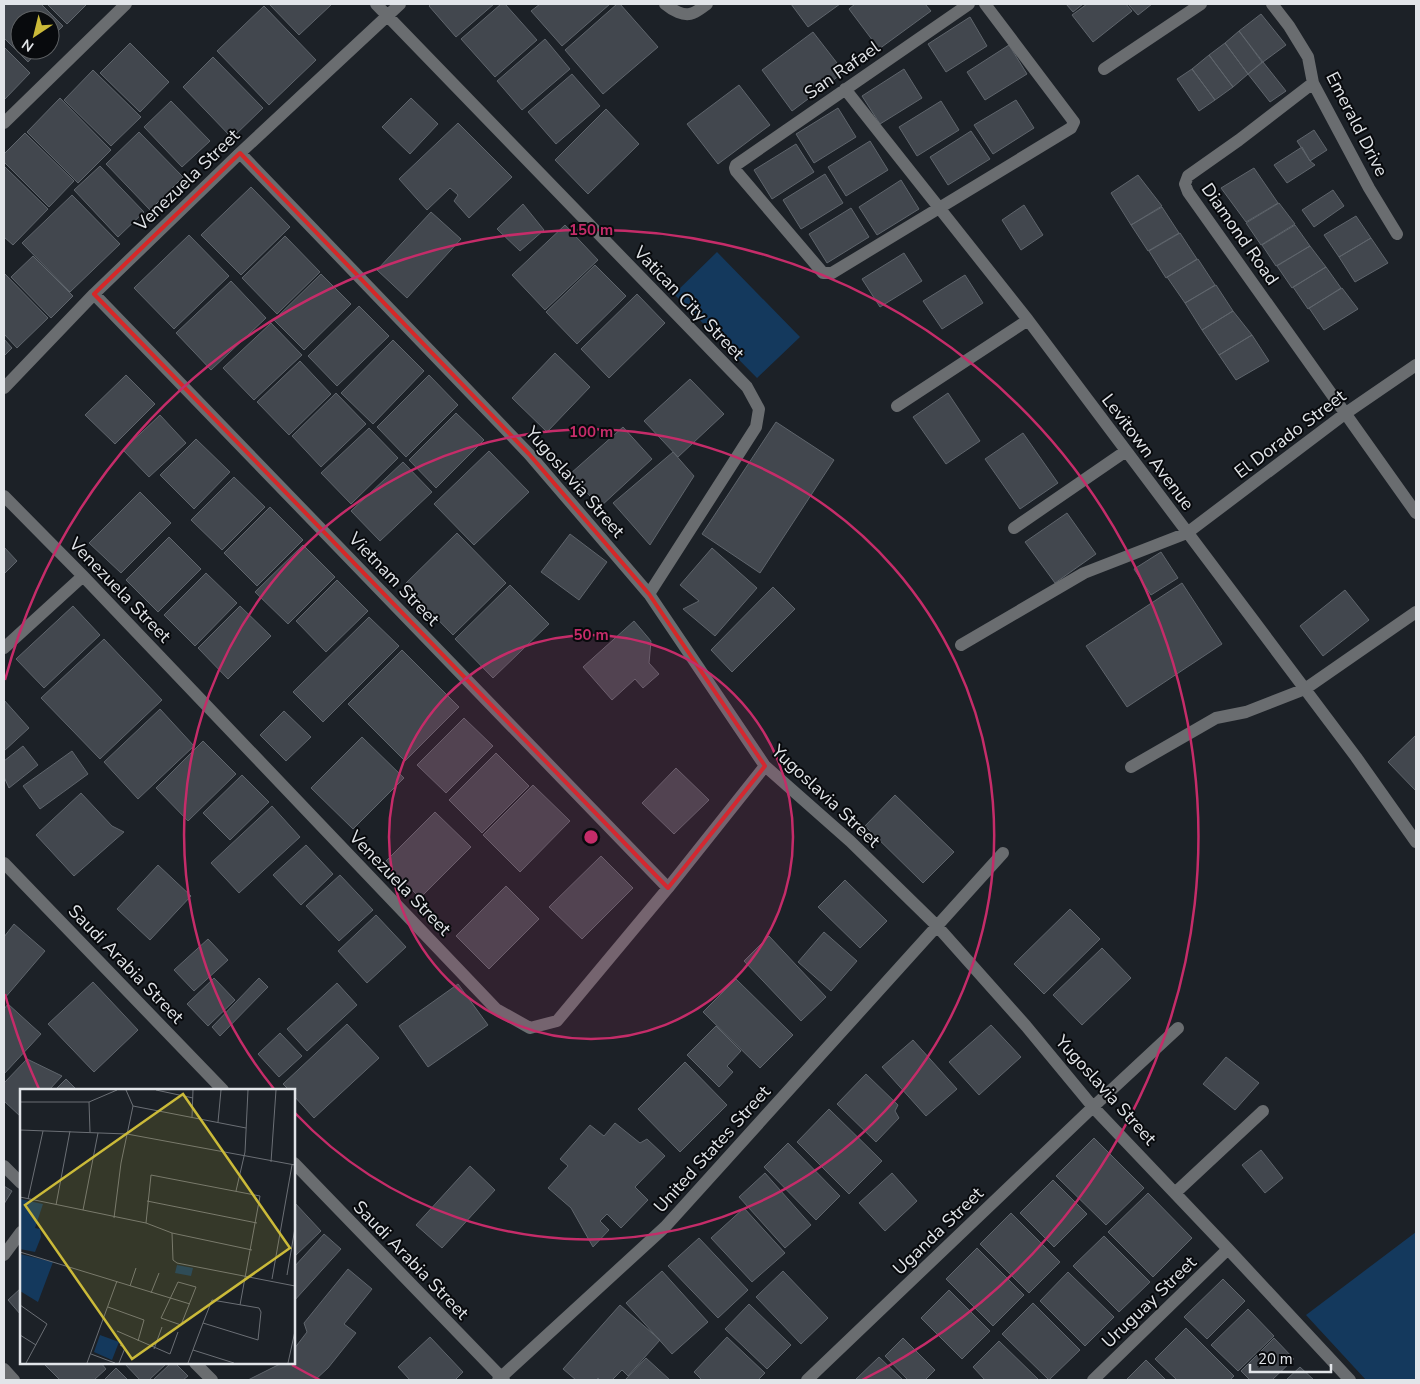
<svg xmlns="http://www.w3.org/2000/svg" width="1420" height="1384" font-family="'Nunito Sans',sans-serif">
  <style>
    .green { fill: #14395d }
    .building { fill: #42474e; stroke: #5f656c }
    .lines { fill: none; stroke-linecap: round; stroke-linejoin: round }
    .minor { stroke: #6a6d70; stroke-width: 12 }
    .marked { fill: none; stroke: #d62828; stroke-width: 4; stroke-linejoin: round }
    .ring { fill: none; stroke: #c52c69; stroke-width: 2.5 }
    .labels { text-anchor: middle; stroke-width: 4; stroke-linejoin: round; paint-order: stroke }
    .street-label { font-size: 18px; fill: #e2e5e9; stroke: #080a0d }
    .inset-road { fill: none; stroke: #6b6f75; stroke-width: 1 }
    .view { fill: #cbba39; fill-opacity: 0.15; stroke: #cbba39; stroke-width: 2.5 }
    .inset-edge { fill: none; stroke: #e2e5e9; stroke-width: 2.5 }
    .centre { fill: #c52c69; stroke: #080a0d; stroke-width: 2.5 }
    .ring-label { font-size: 15px; text-anchor: middle; font-weight: bold; fill: #c52c69; stroke: #080a0d; stroke-width: 4; stroke-linejoin: round; paint-order: stroke }
  </style>
  <rect width="100%" height="100%" fill="#1c2127"/>
  <path class="green" d="M 717,252 L 800,337 L 757,378 L 674,294 Z
    M 1416,1232 L 1416,1380 L 1366,1380 L 1306,1315 Z"/>
  <path class="building" d="M 4,4 L 41,4 L 63,26 L 50,39 L 50,20 L 20,20 L 20,50 L 39,50 L 28,62 L 4,38 Z
    M 47,4 L 87,4 L 67,24 Z
    M 269,4 L 332,4 L 299,35 Z
    M 431,4 L 494,4 L 456,37 L 429,6 Z
    M 501,4 L 505,4 L 537,40 L 495,77 L 461,39 Z
    M 540,4 L 610,4 L 562,46 L 531,11 Z
    M 617,4 L 620,4 L 658,47 L 603,94 L 565,50 Z
    M 791,4 L 840,4 L 808,27 Z
    M 855,4 L 925,4 L 931,11 L 879,49 L 849,9 Z
    M 1066,4 L 1083,4 L 1073,12 Z
    M 1087,4 L 1126,4 L 1132,11 L 1093,42 L 1072,15 Z
    M 1128,4 L 1152,4 L 1138,15 Z
    M 264,6 L 316,60 L 269,105 L 217,51 Z
    M 1261,14 L 1286,45 L 1263,62 L 1239,31 Z
    M 970,17 L 987,46 L 946,72 L 928,44 Z
    M 1239,31 L 1262,62 L 1248,74 L 1225,43 Z
    M 813,32 L 844,72 L 792,111 L 762,70 Z
    M 545,39 L 570,69 L 522,110 L 497,81 Z
    M 130,43 L 169,82 L 140,112 L 100,73 Z
    M 1225,43 L 1248,74 L 1233,87 L 1209,55 Z
    M 1009,45 L 1027,74 L 985,100 L 967,72 Z
    M 4,47 L 30,73 L 4,100 Z
    M 1209,55 L 1233,87 L 1215,100 L 1192,69 Z
    M 213,57 L 263,108 L 232,138 L 183,87 Z
    M 1263,62 L 1286,91 L 1270,102 L 1248,74 Z
    M 904,69 L 922,98 L 880,124 L 862,96 Z
    M 1192,69 L 1215,100 L 1199,111 L 1177,79 Z
    M 93,70 L 141,117 L 111,146 L 64,100 Z
    M 572,74 L 600,106 L 556,144 L 528,112 Z
    M 739,85 L 770,125 L 718,164 L 687,124 Z
    M 60,98 L 111,150 L 78,183 L 27,132 Z
    M 411,98 L 438,124 L 410,154 L 382,127 Z
    M 1016,100 L 1034,128 L 993,154 L 974,125 Z
    M 171,101 L 210,141 L 182,167 L 144,127 Z
    M 941,101 L 959,130 L 917,156 L 899,127 Z
    M 838,108 L 856,137 L 814,163 L 796,134 Z
    M 606,109 L 639,144 L 588,194 L 555,160 Z
    M 458,123 L 512,177 L 469,218 L 454,201 L 458,195 L 450,188 L 427,210 L 399,179 Z
    M 1314,130 L 1327,150 L 1310,161 L 1297,141 Z
    M 971,131 L 990,159 L 948,185 L 930,157 Z
    M 139,132 L 183,177 L 150,210 L 106,164 Z
    M 25,133 L 74,181 L 49,207 L 4,162 L 4,154 Z
    M 870,141 L 888,170 L 846,196 L 828,167 Z
    M 796,144 L 814,172 L 772,199 L 754,170 Z
    M 1302,147 L 1310,161 L 1315,165 L 1287,183 L 1274,165 Z
    M 4,166 L 48,209 L 13,245 L 4,237 Z
    M 100,166 L 144,212 L 118,237 L 74,190 Z
    M 1254,168 L 1278,203 L 1246,222 L 1221,188 Z
    M 825,174 L 843,203 L 801,229 L 783,200 Z
    M 1138,175 L 1162,206 L 1131,225 L 1111,193 Z
    M 901,180 L 919,209 L 877,235 L 859,207 Z
    M 251,187 L 290,227 L 241,275 L 201,235 Z
    M 1333,190 L 1344,206 L 1314,227 L 1302,210 Z
    M 72,195 L 120,244 L 70,292 L 22,243 Z
    M 1279,203 L 1295,224 L 1261,245 L 1246,223 Z
    M 523,204 L 544,230 L 520,251 L 497,229 Z
    M 1024,205 L 1043,235 L 1021,250 L 1002,220 Z
    M 1162,207 L 1179,233 L 1148,251 L 1131,225 Z
    M 851,208 L 869,237 L 827,263 L 809,234 Z
    M 431,212 L 461,239 L 407,298 L 377,270 Z
    M 1356,216 L 1371,238 L 1339,257 L 1324,235 Z
    M 565,225 L 598,260 L 545,310 L 512,275 Z
    M 1295,225 L 1310,246 L 1276,266 L 1262,245 Z
    M 1180,233 L 1197,259 L 1166,278 L 1149,251 Z
    M 189,235 L 229,276 L 174,329 L 134,288 Z
    M 285,236 L 320,272 L 277,314 L 242,278 Z
    M 1371,238 L 1388,263 L 1355,282 L 1339,257 Z
    M 1310,246 L 1326,267 L 1292,288 L 1277,266 Z
    M 904,253 L 922,281 L 880,307 L 862,279 Z
    M 33,256 L 73,296 L 51,318 L 11,277 Z
    M 1198,259 L 1215,285 L 1185,303 L 1167,277 Z
    M 595,265 L 626,296 L 577,344 L 546,312 Z
    M 1326,267 L 1341,288 L 1308,309 L 1293,287 Z
    M 4,273 L 48,318 L 17,348 L 4,334 Z
    M 321,274 L 351,304 L 304,350 L 274,320 Z
    M 965,275 L 983,303 L 942,329 L 923,301 Z
    M 231,281 L 266,318 L 211,370 L 176,333 Z
    M 1216,285 L 1233,311 L 1202,330 L 1185,303 Z
    M 1342,288 L 1358,309 L 1324,330 L 1309,308 Z
    M 637,294 L 665,323 L 609,378 L 581,349 Z
    M 359,306 L 389,336 L 337,386 L 308,356 Z
    M 1233,311 L 1252,335 L 1219,355 L 1202,330 Z
    M 271,323 L 302,355 L 254,400 L 223,368 Z
    M 1252,335 L 1269,361 L 1236,380 L 1219,355 Z
    M 4,339 L 12,348 L 4,356 Z
    M 393,340 L 424,371 L 373,424 L 341,393 Z
    M 555,353 L 590,387 L 547,432 L 512,398 Z
    M 300,361 L 331,394 L 289,435 L 257,402 Z
    M 126,375 L 155,404 L 115,444 L 85,415 Z
    M 429,375 L 458,405 L 406,457 L 377,427 Z
    M 690,379 L 724,414 L 678,457 L 644,421 Z
    M 336,393 L 366,424 L 321,467 L 292,436 Z
    M 948,393 L 980,441 L 946,464 L 913,417 Z
    M 456,413 L 484,440 L 436,488 L 409,460 Z
    M 160,415 L 186,443 L 149,477 L 123,450 Z
    M 776,422 L 834,460 L 760,573 L 702,534 Z
    M 623,427 L 652,459 L 600,507 L 570,474 Z
    M 369,428 L 398,458 L 351,504 L 321,473 Z
    M 1023,433 L 1058,483 L 1020,509 L 985,459 Z
    M 196,439 L 230,472 L 194,509 L 160,475 Z
    M 489,451 L 529,492 L 474,545 L 434,504 Z
    M 673,452 L 694,476 L 650,545 L 613,503 Z
    M 403,462 L 432,492 L 380,541 L 351,511 Z
    M 234,477 L 265,507 L 222,550 L 191,520 Z
    M 140,492 L 171,523 L 121,573 L 89,543 Z
    M 270,507 L 303,540 L 257,586 L 224,553 Z
    M 1067,513 L 1096,554 L 1055,583 L 1025,542 Z
    M 457,533 L 506,583 L 453,635 L 404,585 Z
    M 570,534 L 607,562 L 579,600 L 541,572 Z
    M 169,537 L 201,569 L 158,612 L 126,580 Z
    M 303,545 L 335,577 L 288,624 L 255,592 Z
    M 4,547 L 17,561 L 4,574 Z
    M 712,548 L 757,588 L 715,636 L 683,609 L 699,601 L 680,585 Z
    M 1161,552 L 1178,578 L 1151,595 L 1134,569 Z
    M 206,573 L 237,603 L 195,646 L 164,615 Z
    M 337,580 L 368,611 L 326,652 L 296,621 Z
    M 1182,583 L 1222,644 L 1127,707 L 1086,646 Z
    M 510,585 L 549,624 L 493,678 L 455,639 Z
    M 773,587 L 795,609 L 732,672 L 711,650 Z
    M 1345,590 L 1369,620 L 1323,656 L 1300,626 Z
    M 73,606 L 100,635 L 44,688 L 16,659 Z
    M 240,606 L 271,636 L 228,679 L 198,648 Z
    M 369,617 L 399,646 L 323,722 L 293,692 Z
    M 634,621 L 651,641 L 649,663 L 659,674 L 643,688 L 635,679 L 612,700 L 583,667 Z
    M 104,639 L 162,700 L 100,759 L 41,698 Z
    M 402,650 L 459,707 L 405,761 L 348,704 Z
    M 4,700 L 29,728 L 4,751 Z
    M 160,709 L 194,746 L 138,799 L 104,762 Z
    M 284,711 L 311,737 L 286,761 L 260,735 Z
    M 464,718 L 493,746 L 446,793 L 417,765 Z
    M 1416,735 L 1416,791 L 1388,762 Z
    M 362,737 L 404,778 L 353,829 L 311,788 Z
    M 203,741 L 236,774 L 188,821 L 156,788 Z
    M 23,746 L 38,765 L 9,788 L 4,777 L 4,761 Z
    M 72,751 L 88,774 L 40,809 L 23,786 Z
    M 496,753 L 529,786 L 482,833 L 449,800 Z
    M 676,768 L 709,800 L 674,834 L 642,803 Z
    M 242,775 L 269,802 L 230,840 L 203,813 Z
    M 533,785 L 570,821 L 520,872 L 483,835 Z
    M 81,793 L 112,826 L 124,832 L 74,876 L 36,835 Z
    M 895,795 L 954,852 L 923,883 L 865,826 Z
    M 272,806 L 300,837 L 239,893 L 211,863 Z
    M 435,812 L 471,847 L 420,898 L 385,862 Z
    M 306,845 L 333,874 L 301,905 L 273,875 Z
    M 601,856 L 633,888 L 582,939 L 549,907 Z
    M 158,865 L 191,896 L 150,940 L 117,909 Z
    M 340,875 L 373,910 L 339,941 L 306,906 Z
    M 845,880 L 887,921 L 860,948 L 818,907 Z
    M 506,886 L 539,919 L 489,969 L 456,936 Z
    M 1070,909 L 1100,939 L 1044,994 L 1014,964 Z
    M 376,915 L 406,947 L 367,983 L 338,951 Z
    M 14,924 L 45,951 L 4,999 L 4,937 Z
    M 824,932 L 857,961 L 831,991 L 798,962 Z
    M 769,936 L 826,997 L 801,1021 L 744,961 Z
    M 208,939 L 228,960 L 194,991 L 174,970 Z
    M 1102,948 L 1131,978 L 1082,1025 L 1053,995 Z
    M 214,978 L 235,1000 L 208,1026 L 187,1004 Z
    M 259,978 L 268,987 L 220,1036 L 212,1027 Z
    M 736,979 L 793,1035 L 760,1068 L 703,1012 Z
    M 93,982 L 138,1030 L 94,1072 L 48,1024 Z
    M 337,983 L 357,1005 L 307,1051 L 287,1029 Z
    M 458,984 L 488,1025 L 428,1067 L 399,1026 Z
    M 8,1004 L 41,1034 L 4,1074 L 4,1009 Z
    M 347,1024 L 379,1058 L 314,1118 L 294,1096 L 294,1090 L 289,1090 L 283,1084 Z
    M 991,1025 L 1021,1057 L 979,1095 L 949,1062 Z
    M 716,1026 L 741,1051 L 727,1066 L 733,1072 L 719,1087 L 687,1055 Z
    M 280,1033 L 302,1056 L 279,1077 L 258,1054 Z
    M 913,1040 L 957,1089 L 926,1116 L 882,1067 Z
    M 1226,1057 L 1259,1083 L 1235,1110 L 1203,1084 Z
    M 27,1059 L 62,1076 L 49,1090 L 21,1090 L 21,1117 L 4,1101 L 4,1083 Z
    M 685,1062 L 727,1105 L 680,1152 L 638,1109 Z
    M 866,1074 L 898,1105 L 895,1111 L 899,1118 L 876,1142 L 837,1104 Z
    M 66,1079 L 77,1090 L 55,1090 Z
    M 829,1109 L 882,1161 L 849,1194 L 797,1142 Z
    M 615,1123 L 640,1143 L 647,1139 L 665,1156 L 635,1187 L 648,1200 L 621,1228 L 607,1214 L 600,1221 L 609,1230 L 593,1247 L 571,1208 L 548,1188 L 568,1166 L 560,1159 L 590,1125 L 604,1136 Z
    M 1094,1138 L 1144,1188 L 1106,1225 L 1056,1176 Z
    M 788,1143 L 840,1196 L 816,1220 L 764,1167 Z
    M 1261,1150 L 1283,1178 L 1265,1193 L 1242,1165 Z
    M 470,1166 L 495,1190 L 442,1248 L 416,1225 Z
    M 765,1173 L 811,1225 L 785,1248 L 739,1197 Z
    M 892,1173 L 917,1201 L 885,1231 L 859,1203 Z
    M 1053,1180 L 1087,1214 L 1054,1247 L 1020,1213 Z
    M 4,1186 L 12,1191 L 4,1204 Z
    M 1148,1193 L 1192,1238 L 1153,1277 L 1108,1232 Z
    M 294,1202 L 321,1231 L 294,1257 Z
    M 744,1208 L 785,1253 L 752,1282 L 711,1238 Z
    M 1011,1213 L 1060,1262 L 1029,1293 L 980,1244 Z
    M 324,1234 L 341,1249 L 294,1301 L 294,1267 Z
    M 1104,1236 L 1150,1282 L 1119,1312 L 1073,1266 Z
    M 699,1238 L 748,1290 L 718,1318 L 668,1266 Z
    M 977,1248 L 1024,1295 L 993,1326 L 946,1279 Z
    M 348,1269 L 372,1289 L 344,1324 L 356,1333 L 328,1368 L 315,1380 L 248,1380 L 282,1363 L 294,1363 L 294,1349 L 307,1332 L 304,1323 Z
    M 662,1271 L 708,1322 L 672,1354 L 626,1303 Z
    M 783,1271 L 828,1318 L 801,1344 L 756,1297 Z
    M 1068,1272 L 1114,1317 L 1085,1346 L 1040,1301 Z
    M 1223,1279 L 1245,1301 L 1207,1339 L 1184,1317 Z
    M 21,1288 L 21,1315 L 8,1300 Z
    M 949,1290 L 990,1331 L 962,1359 L 921,1318 Z
    M 1033,1303 L 1080,1350 L 1049,1380 L 1002,1334 Z
    M 749,1304 L 791,1345 L 767,1369 L 725,1329 Z
    M 620,1305 L 660,1340 L 628,1376 L 622,1370 L 612,1380 L 600,1380 L 598,1378 L 596,1380 L 576,1380 L 563,1369 Z
    M 1248,1309 L 1274,1336 L 1238,1371 L 1211,1345 Z
    M 1186,1328 L 1234,1376 L 1230,1380 L 1177,1380 L 1155,1359 Z
    M 430,1337 L 463,1372 L 455,1380 L 410,1380 L 398,1367 Z
    M 727,1337 L 765,1373 L 758,1380 L 702,1380 L 694,1372 Z
    M 903,1338 L 935,1370 L 925,1380 L 908,1380 L 885,1356 Z
    M 1274,1338 L 1294,1359 L 1272,1380 L 1250,1380 L 1241,1371 Z
    M 999,1341 L 1039,1380 L 985,1380 L 973,1367 Z
    M 879,1357 L 903,1380 L 855,1380 Z
    M 646,1358 L 670,1380 L 625,1380 Z
    M 1146,1360 L 1166,1380 L 1126,1380 Z
    M 43,1363 L 101,1363 L 106,1369 L 94,1380 L 60,1380 Z
    M 124,1363 L 167,1363 L 149,1380 L 140,1380 Z
    M 171,1363 L 175,1363 L 188,1376 L 183,1380 L 153,1380 Z
    M 1300,1367 L 1314,1380 L 1286,1380 Z
    M 116,1368 L 128,1380 L 104,1380 Z"/>
  <g class="lines">
    <path class="minor" d="M 376,4 L 747,387 L 759,409 L 756,427 L 649,594
      M 665,4 C 672,10 684,17 693,13 C 698,11 703,7 707,4
      M 969,4 L 736,165 L 735,168 L 736,171 L 823,273 L 832,273 L 1071,128 L 1074,122 L 985,4
      M 1272,4 L 1289,26 L 1308,57 L 1313,83 L 1369,188 L 1397,234
      M 1104,69 L 1201,4
      M 1313,83 L 1239,140 L 1188,176 L 1185,184 L 1188,192 L 1416,513
      M 845,89 L 1028,320 L 1356,757 L 1416,842
      M 4,123 L 126,4
      M 240,153 L 529,454 L 649,594 L 765,766 L 850,841 L 937,926 L 1026,1026 L 1093,1107 L 1228,1249 L 1350,1380
      M 94,294 L 668,888
      M 4,388 L 94,294 L 240,153 L 400,4
      M 897,406 L 1028,320
      M 4,496 L 83,576 L 496,1009 L 530,1028 L 557,1021 L 668,888 L 765,766
      M 1014,528 L 1126,451
      M 961,645 L 1084,573 L 1187,533 L 1346,413 L 1416,365
      M 4,648 L 83,576
      M 1131,767 L 1216,718 L 1246,712 L 1305,689 L 1416,612
      M 4,863 L 223,1090
      M 294,1163 L 504,1380
      M 4,1166 L 21,1183
      M 1175,1193 L 1263,1111
      M 4,1255 L 21,1232
      M 195,1363 L 212,1380
      M 4,1369 L 14,1380
      M 498,1380 L 665,1227 L 1003,853
      M 807,1380 L 1093,1107 L 1178,1028
      M 1093,1380 L 1228,1249"/>
  </g>
  <path class="marked" d="M 240,153 L 529,454 L 649,594 L 765,766 L 668,888 L 94,294 Z"/>
  <circle cx="591" cy="837" r="202" fill="#c52c69" fill-opacity=".12"/>
  <g class="ring">
    <circle cx="591" cy="837" r="202"/>
    <path d="M274 1089A405 405 0 1 1 295 1113"/>
    <path d="M320 1380A607 607 0 0 1 292 1365M39 1089A607 607 0 0 1 5 994M5 680A607 607 0 1 1 862 1380"/>
  </g>
  <g class="labels">
    <g class="street-label">
      <text transform="translate(842 70) rotate(-35)" y="6">San Rafael</text>
      <text transform="translate(1357 124) rotate(63)" y="6">Emerald Drive</text>
      <text transform="translate(187 180) rotate(-44)" y="6">Venezuela Street</text>
      <text transform="translate(1240 234) rotate(55)" y="6">Diamond Road</text>
      <text transform="translate(689 303) rotate(46)" y="6">Vatican City Street</text>
      <text transform="translate(1290 434) rotate(-37)" y="6">El Dorado Street</text>
      <text transform="translate(1148 452) rotate(53)" y="6">Levitown Avenue</text>
      <text transform="translate(575 482) rotate(49)" y="6">Yugoslavia Street</text>
      <text transform="translate(394 579) rotate(46)" y="6">Vietnam Street</text>
      <text transform="translate(120 590) rotate(46)" y="6">Venezuela Street</text>
      <text transform="translate(826 796) rotate(43)" y="6">Yugoslavia Street</text>
      <text transform="translate(400 883) rotate(46)" y="6">Venezuela Street</text>
      <text transform="translate(126 964) rotate(46)" y="6">Saudi Arabia Street</text>
      <text transform="translate(1106 1090) rotate(48)" y="6">Yugoslavia Street</text>
      <text transform="translate(712 1149) rotate(-48)" y="6">United States Street</text>
      <text transform="translate(938 1231) rotate(-44)" y="6">Uganda Street</text>
      <text transform="translate(411 1260) rotate(46)" y="6">Saudi Arabia Street</text>
      <text transform="translate(1149 1302) rotate(-44)" y="6">Uruguay Street</text>
    </g>
  </g>
  <g transform="translate(20 1089)">
    <rect width="275" height="275" fill="#1c2127"/>
    <path d="M 0,110 L 23,115 L 15,139 L 20,140 L 21,148 L 15,163 L 0,160 ZM 0,165 L 33,173 L 18,213 L 0,202 ZM 157,176 L 173,179 L 171,187 L 155,184 ZM 80,246 L 99,253 L 92,271 L 74,263 Z" fill="#14395d"/>
    <path class="inset-road" d="M 136,1 L 173,9M 0,13 L 69,13 L 97,1M 69,13 L 70,43M 113,17 L 226,39M 172,28 L 173,1M 198,33 L 201,1M 0,41 L 107,45 L 275,76M 251,73 L 256,1M 216,102 L 225,63 L 228,1M 0,108 L 126,134 L 152,144 L 232,161M 8,110 L 23,42M 127,112 L 237,134M 36,116 L 50,42M 63,121 L 78,44M 94,129 L 101,74 L 113,17 L 106,1M 126,134 L 131,86 L 240,107 L 220,216M 152,144 L 153,171 L 157,174 L 275,197M 0,163 L 170,215M 267,186 L 275,139M 252,190 L 272,76M 158,193 L 176,198 L 161,236 L 141,229 ZM 110,197 L 116,179M 131,204 L 139,184M 0,216 L 27,235 L 6,274M 88,218 L 124,231 L 118,252M 97,242 L 150,265 L 158,243M 0,246 L 16,256M 134,260 L 142,238M 173,261 L 214,274M 71,265 L 95,274M 67,274 L 97,192M 99,274 L 105,259 L 100,256M 168,274 L 183,234 L 192,211 L 239,219 L 241,223 L 238,251 L 183,234M 268,274 L 275,242"/>
    <path class="view" d="M 163,5 L 270,159 L 112,270 L 5,116 Z"/>
    <rect width="275" height="275" class="inset-edge"/>
  </g>
  <circle cx="591" cy="837" r="8" class="centre"/>
  <g class="ring-label">
    <text x="591" y="235">150 m</text>
    <text x="591" y="437">100 m</text>
    <text x="591" y="640">50 m</text>
  </g>
  <rect width="1420" height="1384" fill="none" stroke="#e2e5e9" stroke-width="10"/>
  <g transform="translate(35 35) rotate(215)"><circle r="24" fill="#080a0d" stroke="#5f6265"/>
  <path d="M0-4L9 19L0 12L-9 19Z" fill="#cbba39"/>
  <text y="-8" font-size="14" font-weight="bold" text-anchor="middle" fill="#e2e5e9">N</text>
  </g>
  <path d="M1250 1364v8h81v-8" fill="none" stroke="#e2e5e9" stroke-width="2.5"/>
  <text x="1258" y="1364" font-size="15" fill="#e2e5e9" stroke="#080a0d" stroke-width="4" paint-order="stroke">20 m</text>
</svg>
